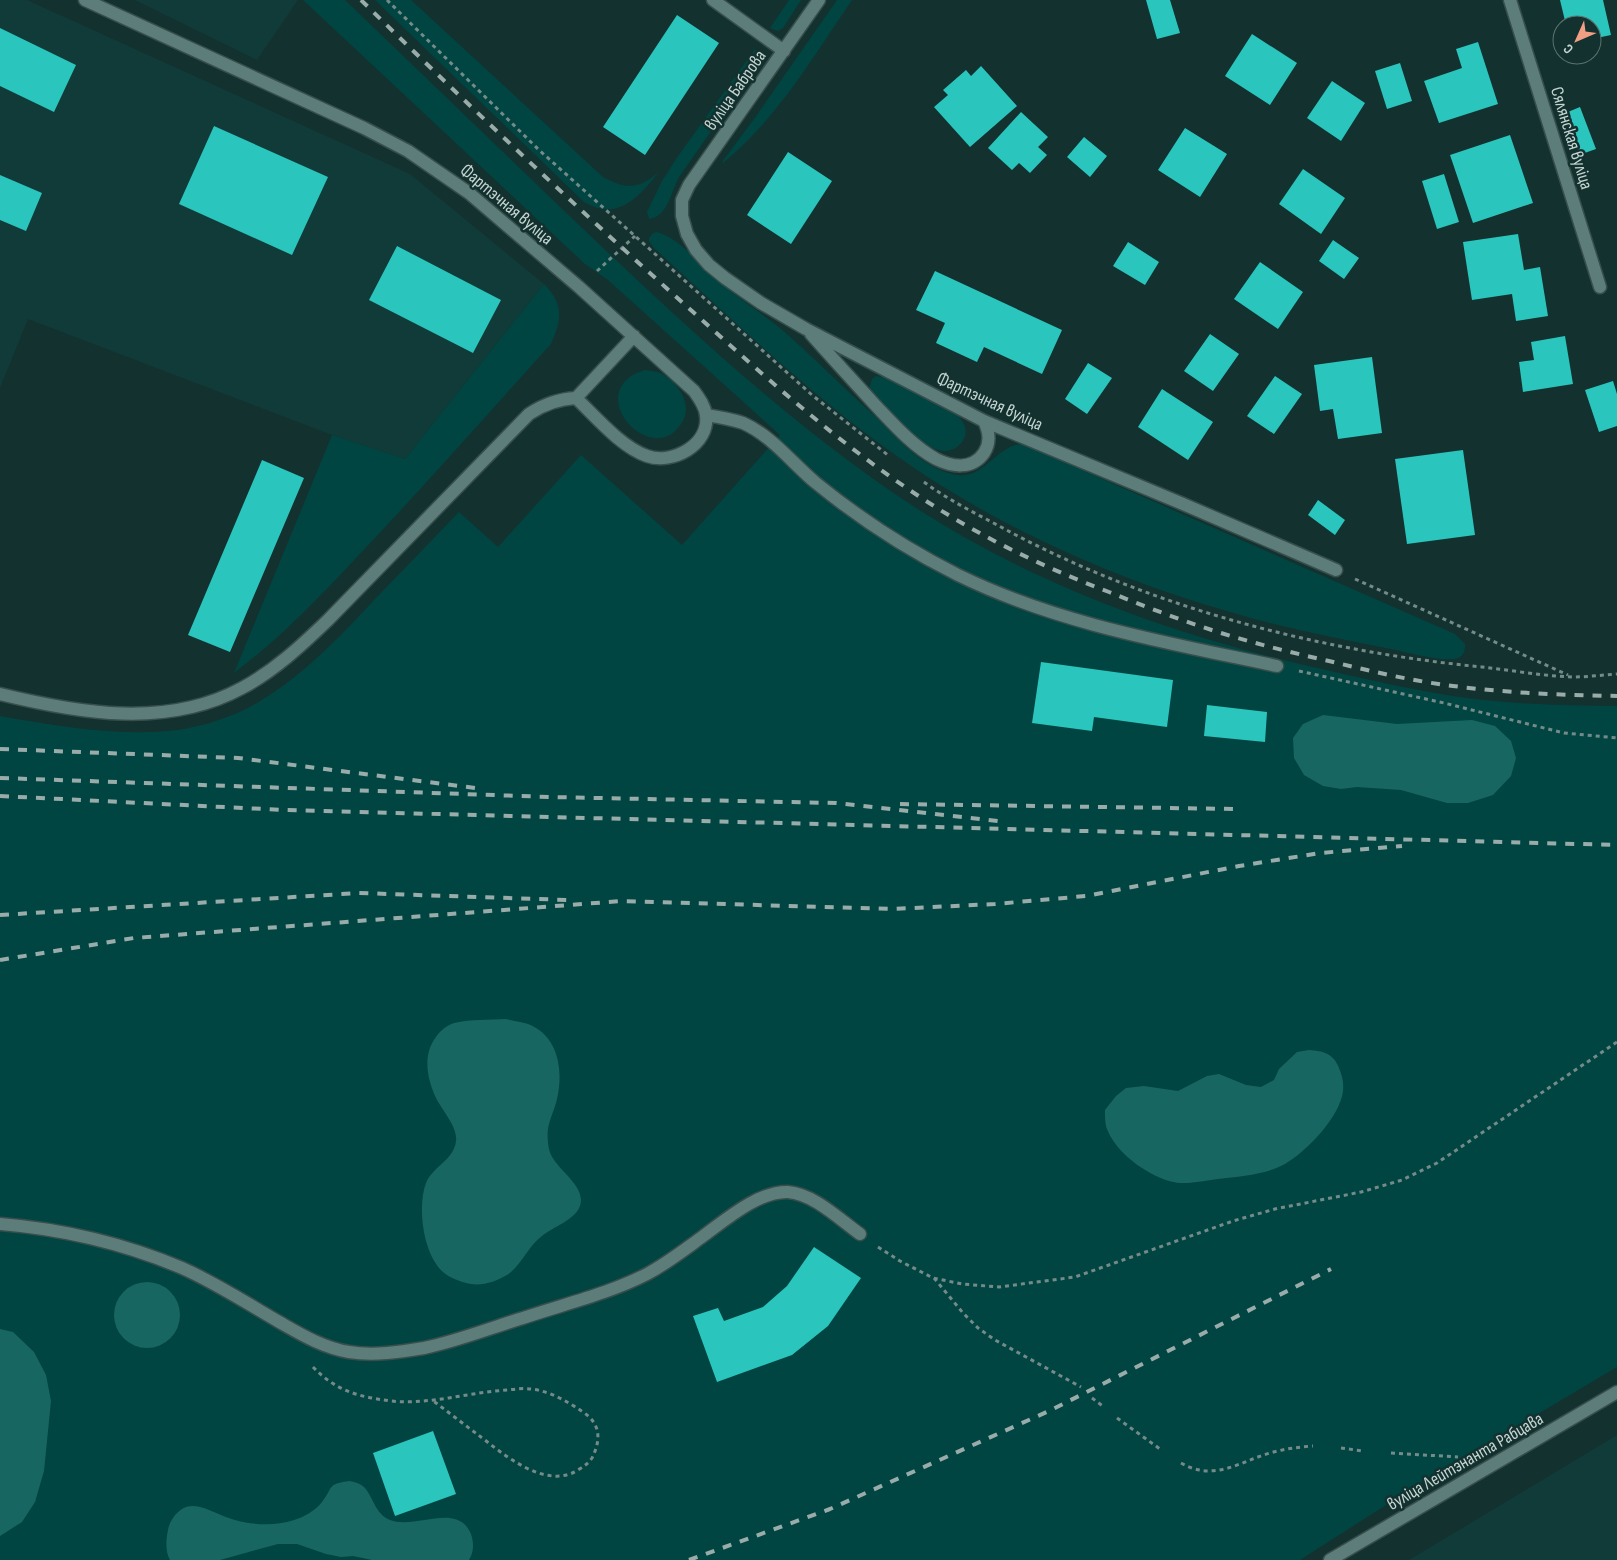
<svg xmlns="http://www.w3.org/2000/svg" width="1617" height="1560" font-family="'Sofia Sans Condensed',sans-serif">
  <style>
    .built { fill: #113b39 }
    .green { fill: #004541 }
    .forest { fill: #176661 }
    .building { fill: #2ac5bd }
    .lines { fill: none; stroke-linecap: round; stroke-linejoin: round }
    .lane-casing { stroke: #374e4c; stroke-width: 15 }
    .street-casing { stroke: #374e4c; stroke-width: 15 }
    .path { stroke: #758b89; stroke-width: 3; stroke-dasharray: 4 4; stroke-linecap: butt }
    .lane { stroke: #5d7d7a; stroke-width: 12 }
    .street { stroke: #5d7d7a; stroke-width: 12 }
    .rail { stroke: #99acaa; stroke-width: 4; stroke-dasharray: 9 9; stroke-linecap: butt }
    .labels { text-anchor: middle; stroke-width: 5; stroke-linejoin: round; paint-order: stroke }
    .street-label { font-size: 18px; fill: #c5d5d3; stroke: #13312f }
  </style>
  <rect width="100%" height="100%" fill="#13312f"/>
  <path class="built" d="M 0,0 L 27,0 L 410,174 L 544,284 L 405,459 L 332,435 L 28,319 L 0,388 Z
    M 135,0 L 298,0 L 257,60 Z
    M 1617,1435 L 1617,1560 L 1409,1560 Z"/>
  <path class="green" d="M 303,0 L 345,0 C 423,75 501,150 579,225 C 679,320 781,416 895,494 C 1025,583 1173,636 1326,670 C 1370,680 1414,690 1459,697 C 1511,704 1564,706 1617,706 L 1617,1367 L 1408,1491 L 1300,1560 L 0,1560 L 0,716 C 57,726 119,737 177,730 C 199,727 225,719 246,709 C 296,683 337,640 375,599 C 403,570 431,541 459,512 L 498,547 L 581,455 L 682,545 L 780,435 L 608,280 L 585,264 Z
    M 375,0 L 411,0 L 603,177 C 626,190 639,189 659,172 C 646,188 627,213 602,209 C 596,208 590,205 584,202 Z
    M 789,0 L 801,0 L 783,28 L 778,31 L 770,28 Z
    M 837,0 L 852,0 C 813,57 777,119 723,163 L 722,162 L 754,119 Z
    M 755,49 L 761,57 L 759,63 L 679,177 C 671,191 668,217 649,219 L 647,212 L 662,181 L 676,159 Z
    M 657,232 C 683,240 702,267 722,284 C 743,302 767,316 788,335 C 818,362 847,391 877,418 C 899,440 924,469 956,475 C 984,480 996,445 1023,444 L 1455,634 L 1465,644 C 1465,649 1465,653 1460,657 C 1450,664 1409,653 1396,650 C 1340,639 1284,628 1230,612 C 1111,578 995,526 894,454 C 808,393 732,319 654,248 L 649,241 L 649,238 L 653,233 Z
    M 544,284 C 564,304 562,319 551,344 C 492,409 434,475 373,540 C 329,587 286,634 234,673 L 332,435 L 405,459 Z
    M 645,370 C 649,371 653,371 657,372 C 671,375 686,394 686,409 C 686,417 682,424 677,429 C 645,464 582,389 645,370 Z
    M 876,376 L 889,378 L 951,410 C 956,414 961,418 964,424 C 971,440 954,455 938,450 C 911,441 887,409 869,389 L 872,379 Z"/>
  <path class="forest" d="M 1323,715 L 1397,724 L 1472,720 L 1495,726 L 1511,741 L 1516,758 L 1511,776 L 1493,795 L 1468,803 L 1447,803 L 1401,790 L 1357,787 L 1341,789 L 1323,786 L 1304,775 L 1294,758 L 1293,738 L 1303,724 Z
    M 506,1019 C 514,1021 522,1022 528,1024 C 557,1035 563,1067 558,1094 C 554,1117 544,1123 549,1149 C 553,1169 587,1184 580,1206 C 575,1220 553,1227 542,1236 C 528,1246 521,1266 507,1275 C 497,1281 483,1286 471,1284 C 461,1282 450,1278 443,1272 C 423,1254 417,1207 426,1183 C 433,1166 454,1160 456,1141 C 458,1128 443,1111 437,1100 C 427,1080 422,1055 436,1037 C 440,1031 447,1025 454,1023 C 471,1019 489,1020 506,1019 Z
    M 1309,1050 C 1323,1051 1333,1053 1339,1068 C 1342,1075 1344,1083 1343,1091 C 1340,1117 1307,1151 1285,1164 C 1265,1175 1240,1176 1218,1179 C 1183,1184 1174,1188 1142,1168 C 1128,1159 1113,1145 1107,1129 C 1105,1124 1105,1116 1105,1110 L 1116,1096 L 1126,1088 L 1144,1086 L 1178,1091 L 1207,1076 L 1219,1074 L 1246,1085 L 1261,1087 L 1274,1080 L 1279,1069 L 1297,1052 Z
    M114 1315a33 33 0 1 1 66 0a33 33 0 1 1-66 0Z
    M 0,1329 L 13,1332 L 34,1352 L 46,1375 L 51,1401 L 44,1471 L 35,1502 L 22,1522 L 0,1536 Z
    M 350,1481 C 355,1482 361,1484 364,1487 C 374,1498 375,1514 390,1520 C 416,1530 457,1501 471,1534 C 474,1543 474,1552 469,1560 L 372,1560 L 353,1556 L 341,1557 L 326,1554 L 297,1544 L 278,1544 L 220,1560 L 170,1560 C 165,1551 166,1540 168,1530 C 169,1522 177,1510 186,1507 C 199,1503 214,1513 226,1517 C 247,1525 272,1527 294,1520 C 304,1517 315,1511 322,1502 C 334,1486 327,1484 350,1481 Z"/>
  <path class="building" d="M 1146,0 L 1170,0 L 1180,33 L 1157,39 Z
    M 1560,0 L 1603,0 L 1611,35 L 1592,39 L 1592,25 L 1566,25 Z
    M 677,15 L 719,43 L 645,155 L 603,127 Z
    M 0,28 L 76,65 L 54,112 L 0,86 Z
    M 1252,34 L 1297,63 L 1270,105 L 1225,76 Z
    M 1478,42 L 1498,104 L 1439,123 L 1424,81 L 1462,68 L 1456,49 Z
    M 1400,63 L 1412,101 L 1387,109 L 1375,71 Z
    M 981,66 L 1017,106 L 970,147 L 934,107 L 948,95 L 943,90 L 966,70 L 971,76 Z
    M 1332,81 L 1365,103 L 1341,141 L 1307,118 Z
    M 1580,107 L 1596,149 L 1579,155 L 1563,114 Z
    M 1021,112 L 1048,137 L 1038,147 L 1047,155 L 1030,173 L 1019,163 L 1012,170 L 988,148 Z
    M 214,126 L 328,177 L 292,255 L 179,204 Z
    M 1185,128 L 1227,154 L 1200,197 L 1158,170 Z
    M 1510,135 L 1533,203 L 1473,223 L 1450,155 Z
    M 1084,137 L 1107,156 L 1090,177 L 1067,157 Z
    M 788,152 L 832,181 L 791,244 L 747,215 Z
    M 1303,169 L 1345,198 L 1321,234 L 1279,204 Z
    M 1444,174 L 1459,222 L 1437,229 L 1422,181 Z
    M 0,175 L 42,193 L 26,231 L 0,220 Z
    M 1518,234 L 1524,270 L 1540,267 L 1548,316 L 1516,321 L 1512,294 L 1472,300 L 1463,242 Z
    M 1333,240 L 1359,258 L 1344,279 L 1319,261 Z
    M 1128,242 L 1159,262 L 1145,285 L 1113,266 Z
    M 397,246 L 501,300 L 473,353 L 369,300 Z
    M 1260,262 L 1303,292 L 1278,329 L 1234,299 Z
    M 935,271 L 1062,330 L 1042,374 L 984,347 L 977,362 L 936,343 L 945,323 L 916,310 Z
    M 1210,334 L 1239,354 L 1213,391 L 1184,371 Z
    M 1565,336 L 1573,384 L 1523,392 L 1519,362 L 1534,360 L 1531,342 Z
    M 1372,357 L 1382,433 L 1338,439 L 1333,409 L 1320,411 L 1314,365 Z
    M 1088,363 L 1112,378 L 1087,414 L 1065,399 Z
    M 1275,376 L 1302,394 L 1274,434 L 1247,416 Z
    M 1613,381 L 1617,394 L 1617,426 L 1599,432 L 1585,390 Z
    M 1162,389 L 1213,422 L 1188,460 L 1138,427 Z
    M 1463,450 L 1475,535 L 1407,544 L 1395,459 Z
    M 262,460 L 304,478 L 230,652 L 188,635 Z
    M 1318,500 L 1345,520 L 1335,535 L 1308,515 Z
    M 1041,662 L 1173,680 L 1167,727 L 1094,717 L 1092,731 L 1032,723 Z
    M 1207,705 L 1267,712 L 1265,742 L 1204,736 Z
    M 814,1247 L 861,1278 L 828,1326 L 792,1355 L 717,1382 L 693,1316 L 718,1308 L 724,1321 L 763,1307 L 787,1286 Z
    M 433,1431 L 456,1494 L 395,1516 L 373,1453 Z"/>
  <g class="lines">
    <g class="lane-casing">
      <path id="lane" d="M 706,415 C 719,417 731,419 743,423 C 772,436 792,463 816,483 C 859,518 908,550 958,575 C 1058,624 1169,643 1277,666
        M 0,694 C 78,713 167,729 242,688 C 274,671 301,646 328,620 L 529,414 C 544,404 558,399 576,398
        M 0,1224 C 62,1229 125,1244 182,1268 C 216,1283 248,1304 281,1323 C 302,1335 324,1348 349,1352 C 374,1356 400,1352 424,1348 C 458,1341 490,1328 523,1318 C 564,1304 608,1294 647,1274 C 666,1264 684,1250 702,1237 C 724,1221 758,1191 788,1192 C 814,1194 839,1219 860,1234"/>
    </g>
    <g class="street-casing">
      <path id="street" d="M 85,0 L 364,128 L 408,151 L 469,193 L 579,287 L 694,391 C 699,398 705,406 706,415 C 710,445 672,465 647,456 C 621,447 596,417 576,398 L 634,336
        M 713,0 L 784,51
        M 819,0 L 689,185 L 682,200 L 682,216 L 687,234 L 696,250 L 709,265 L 725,278 L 761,303 L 806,329 L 984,421 L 1183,504 L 1336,570
        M 1510,0 L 1600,287
        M 811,334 C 833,359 856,384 878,408 C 895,426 914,447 936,459 C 952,467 972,470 984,453 C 991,442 989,432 984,421
        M 1330,1560 L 1617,1392"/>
    </g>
    <path class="path" d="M 387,0 L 539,150 L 635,236 L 812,395 L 889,456
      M 597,271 L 635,236
      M 924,482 C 951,502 983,517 1012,533 C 1157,609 1319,651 1482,667 C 1511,670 1542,676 1572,677 C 1587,677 1602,675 1617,674
      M 1355,579 L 1568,675
      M 1299,671 L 1444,703 L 1564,733 L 1617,738
      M 878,1247 L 900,1261 L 933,1278 L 962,1284 L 999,1287 L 1075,1277 L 1233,1221 L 1275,1209 L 1361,1192 L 1402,1180 L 1437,1163 L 1617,1042
      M 934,1278 L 963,1313 L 978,1328 L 995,1340 L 1081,1387
      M 313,1367 C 336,1391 359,1397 391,1401 C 430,1405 470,1392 508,1390 C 516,1389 524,1388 531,1389 C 550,1391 568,1402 583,1412 C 601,1424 601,1440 592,1458 C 588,1464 584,1466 578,1470 C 545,1491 502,1453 477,1434 C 462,1423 447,1411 432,1400
      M 1092,1398 L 1104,1407
      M 1117,1418 L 1160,1449
      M 1341,1448 L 1363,1451
      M 1391,1453 L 1458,1457
      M 1181,1463 C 1214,1482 1239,1462 1270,1453 C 1284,1449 1298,1447 1313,1446"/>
    <use href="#lane" class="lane"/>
    <use href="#street" class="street"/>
    <path class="rail" d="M 361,0 C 469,106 579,210 692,311 C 775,386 858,461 955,519 C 1004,548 1056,572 1109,592 C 1146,607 1183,621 1221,633 C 1257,644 1293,653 1329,661 C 1370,671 1412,681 1453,686 C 1507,693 1563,695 1617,696
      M 0,749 L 238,758 L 483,789
      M 0,778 L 550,797 L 836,803 L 1006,822
      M 0,796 L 284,810 L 1617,845
      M 900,804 L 1237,809
      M 0,915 L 359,893 L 567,900
      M 0,960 L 134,938 L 622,901 L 892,909 L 995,904 L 1086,896 L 1239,866 L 1320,853 L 1402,846
      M 689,1560 L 830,1509 L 1049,1411 L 1331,1269"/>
  </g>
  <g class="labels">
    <g class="street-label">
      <text transform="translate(735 90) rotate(-55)" y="6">вуліца Баброва</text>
      <text transform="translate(1572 138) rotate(73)" y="6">Сялянская вуліца</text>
      <text transform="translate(507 204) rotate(40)" y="6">Фартэчная вуліца</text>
      <text transform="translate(990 401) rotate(25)" y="6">Фартэчная вуліца</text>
      <text transform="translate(1465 1461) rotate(-30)" y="6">вуліца Лейтэнанта Рабцава</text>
    </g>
  </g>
  <g transform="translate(1577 40) rotate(225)"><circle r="24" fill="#13312f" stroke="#5a7371"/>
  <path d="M0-4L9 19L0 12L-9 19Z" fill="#f39f83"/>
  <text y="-8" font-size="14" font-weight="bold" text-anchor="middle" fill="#c5d5d3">С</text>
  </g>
</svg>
